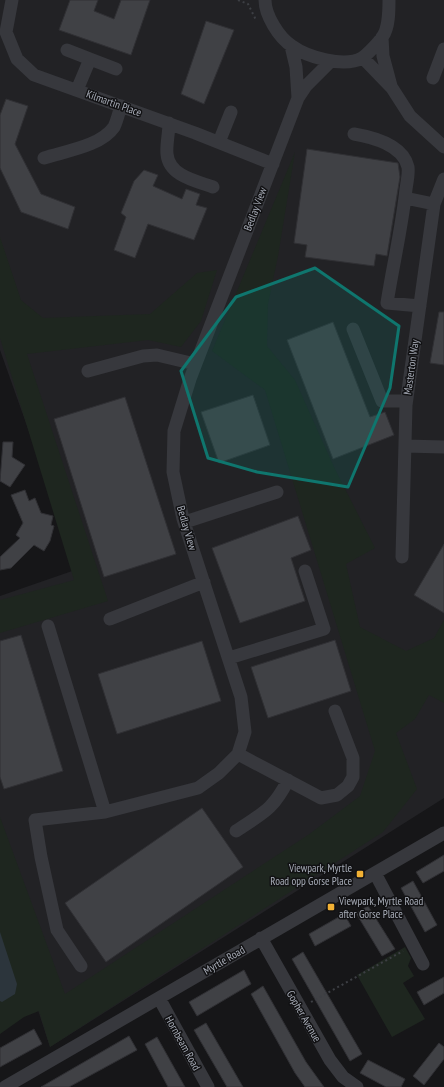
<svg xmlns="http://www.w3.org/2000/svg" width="444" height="1087" font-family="'PT Sans Narrow',sans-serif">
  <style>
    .built { fill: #222225 }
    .green { fill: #1e261f }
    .water { fill: #2c353c }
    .building { fill: #404145; stroke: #303034 }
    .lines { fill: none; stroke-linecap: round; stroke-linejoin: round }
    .path { stroke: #3d3f44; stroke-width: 2; stroke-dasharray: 2 3; stroke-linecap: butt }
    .minor { stroke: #37383d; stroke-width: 13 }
    .marked { fill: #0f766e; fill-opacity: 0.2; stroke: #0f766e; stroke-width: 3; stroke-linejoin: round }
    .poi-dot { fill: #f2b134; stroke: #111113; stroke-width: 1.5 }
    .labels { text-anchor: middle; stroke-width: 3; stroke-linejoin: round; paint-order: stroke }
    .street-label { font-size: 11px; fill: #a8adb8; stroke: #111113 }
    .poi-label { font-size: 11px; fill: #a8adb8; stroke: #111113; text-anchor: end }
  </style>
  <rect width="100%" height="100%" fill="#161618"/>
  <path class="built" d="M 0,0 L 444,0 L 444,798 L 50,1047 L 0,893 L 0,596 L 78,569 L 0,350 Z"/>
  <path class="green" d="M 295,152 L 278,256 L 268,304 L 267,346 L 295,380 L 334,467 L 375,548 L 346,564 L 360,627 L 406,651 L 434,638 L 444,620 L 444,703 L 429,695 L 415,719 L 396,733 L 417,789 L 383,832 L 50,1047 L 39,1011 L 24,1017 L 0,1034 L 0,817 L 65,994 L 308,835 L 360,796 L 375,751 L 265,390 L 212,351 Z
    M 0,237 L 21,300 L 43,318 L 150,314 L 197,273 L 217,270 L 201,321 L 181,347 L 148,340 L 27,354 L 108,601 L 0,633 L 0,600 L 74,580 L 0,338 Z
    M 405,947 L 411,958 L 408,966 L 414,976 L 403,983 L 425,1019 L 392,1037 L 357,975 Z"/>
  <path class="water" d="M 0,932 L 17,984 L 15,994 L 2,1002 L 0,1001 Z"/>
  <path class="building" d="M 70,0 L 98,0 L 94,11 L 114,19 L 121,0 L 150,0 L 131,55 L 59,30 Z
    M 206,21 L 234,30 L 204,104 L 181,94 Z
    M 6,99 L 28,106 L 15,144 L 41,194 L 75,207 L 68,229 L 21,212 L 0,168 L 0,115 Z
    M 307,149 L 398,163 L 400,177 L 387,256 L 376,254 L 374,266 L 305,257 L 307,245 L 294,243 Z
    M 144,170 L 158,175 L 153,186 L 182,199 L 186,189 L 200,194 L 196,205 L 207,208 L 194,240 L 148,224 L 135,258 L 114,250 L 126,217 L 121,213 L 134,181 Z
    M 439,312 L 444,312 L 444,365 L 430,363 Z
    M 333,322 L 370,417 L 385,412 L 394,435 L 333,459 L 287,340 Z
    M 253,395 L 270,445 L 219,463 L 201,412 Z
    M 125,397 L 176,554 L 104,577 L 54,419 Z
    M 3,442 L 13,442 L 12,457 L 25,465 L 10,487 L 0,481 Z
    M 25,490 L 29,501 L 35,498 L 41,513 L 53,516 L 51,525 L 54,526 L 50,541 L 44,551 L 34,545 L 11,568 L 0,570 L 0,557 L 20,538 L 16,535 L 23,523 L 11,495 Z
    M 298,516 L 311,550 L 291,558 L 305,601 L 240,623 L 212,548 Z
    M 444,544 L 444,613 L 414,595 Z
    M 21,635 L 63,771 L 4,789 L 0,777 L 0,641 Z
    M 335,640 L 351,691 L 268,718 L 251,667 Z
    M 202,641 L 221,701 L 117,734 L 98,674 Z
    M 202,808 L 243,867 L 106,962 L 65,903 Z
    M 444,855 L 444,871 L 423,883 L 416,872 Z
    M 413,881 L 437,925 L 425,932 L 401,888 Z
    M 368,906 L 395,949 L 382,956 L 356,913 Z
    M 344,914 L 351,926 L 315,946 L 309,934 Z
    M 303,952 L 362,1054 L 350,1061 L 292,959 Z
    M 244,970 L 251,984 L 197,1016 L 189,1002 Z
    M 444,977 L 444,993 L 424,1005 L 417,992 Z
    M 263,986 L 306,1062 L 324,1087 L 305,1087 L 295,1073 L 251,994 Z
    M 206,1023 L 243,1087 L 227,1087 L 194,1030 Z
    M 34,1029 L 42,1044 L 0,1067 L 0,1048 Z
    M 129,1036 L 137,1050 L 69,1087 L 41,1087 Z
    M 157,1037 L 185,1087 L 168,1087 L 145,1044 Z
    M 439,1043 L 444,1047 L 444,1059 L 424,1085 L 413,1076 Z
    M 368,1060 L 405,1079 L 401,1087 L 386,1087 L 360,1073 Z"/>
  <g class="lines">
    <path class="path" d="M 238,0 L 248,4 L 256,20
      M 311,1002 L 403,951"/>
    <path class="minor" d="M 12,0 L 6,32 L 17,59 L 34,75 L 195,133 L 273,164
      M 265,0 C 265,15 279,38 292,46 C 307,57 344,68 362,58 C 368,54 379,42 383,36 C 389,27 389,11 389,0
      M 382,37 L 383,56 L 391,86
      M 291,46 L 296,67 L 298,98
      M 67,50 L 90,59
      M 363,58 L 392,88 L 410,116 L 444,147
      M 433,78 L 444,49
      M 77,90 L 90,59 L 116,69
      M 169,123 C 169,133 166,145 167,154 C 169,176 196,181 213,187
      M 354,134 C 372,137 403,145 408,167 C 409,173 407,182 406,189 C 402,227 393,265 387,303 L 420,306
      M 219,142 L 231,112
      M 44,158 C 66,151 101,146 114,127 C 117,121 119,112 121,106
      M 405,198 L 434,204
      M 353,329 L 382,401 L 406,401
      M 88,371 L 143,356 L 157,355 L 195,364
      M 405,446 L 444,447
      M 185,522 L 277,492
      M 402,557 L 406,405 L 434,204 L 444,179
      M 110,619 L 204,582
      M 48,626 L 105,812
      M 229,658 L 324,629 L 305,571
      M 238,754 L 321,798 L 337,795 L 348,786 L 353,777 L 353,758 L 335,711
      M 236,831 C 263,813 273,810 288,780
      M 375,873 L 423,964
      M 261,938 L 330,1060 L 343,1077 L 357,1087
      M 81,966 L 57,930 L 41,857 L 35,820 L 105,812 L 198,788 L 219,773 L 238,754 L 245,732 L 241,697 L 183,519 L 173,472 L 174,431 L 190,379 L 298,98 L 306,86 L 330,62
      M 159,998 L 208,1087
      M 5,1087 L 444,833"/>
  </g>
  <path class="marked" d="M 315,268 L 399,326 L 390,388 L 348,487 L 257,472 L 208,458 L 181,371 L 236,297 Z"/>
  <g class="poi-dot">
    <rect x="356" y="870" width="8" height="8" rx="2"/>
    <rect x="327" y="903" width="8" height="8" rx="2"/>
  </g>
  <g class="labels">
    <g class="street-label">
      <text transform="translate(114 103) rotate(20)" y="4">Kilmartin Place</text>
      <text transform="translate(255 209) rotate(-69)" y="4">Bedlay View</text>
      <text transform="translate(411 367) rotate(-82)" y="4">Masterton Way</text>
      <text transform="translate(187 528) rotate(74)" y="4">Bedlay View</text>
      <text transform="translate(224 960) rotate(-30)" y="4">Myrtle Road</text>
      <text transform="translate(304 1016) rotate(60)" y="4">Gopher Avenue</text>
      <text transform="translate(183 1043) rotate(61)" y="4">Hornbeam Road</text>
    </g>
    <g class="poi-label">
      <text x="352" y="872">Viewpark, Myrtle<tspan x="352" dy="13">Road opp Gorse Place</tspan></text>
      <text x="339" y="905" text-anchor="start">Viewpark, Myrtle Road<tspan x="339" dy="13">after Gorse Place</tspan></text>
    </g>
  </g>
</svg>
